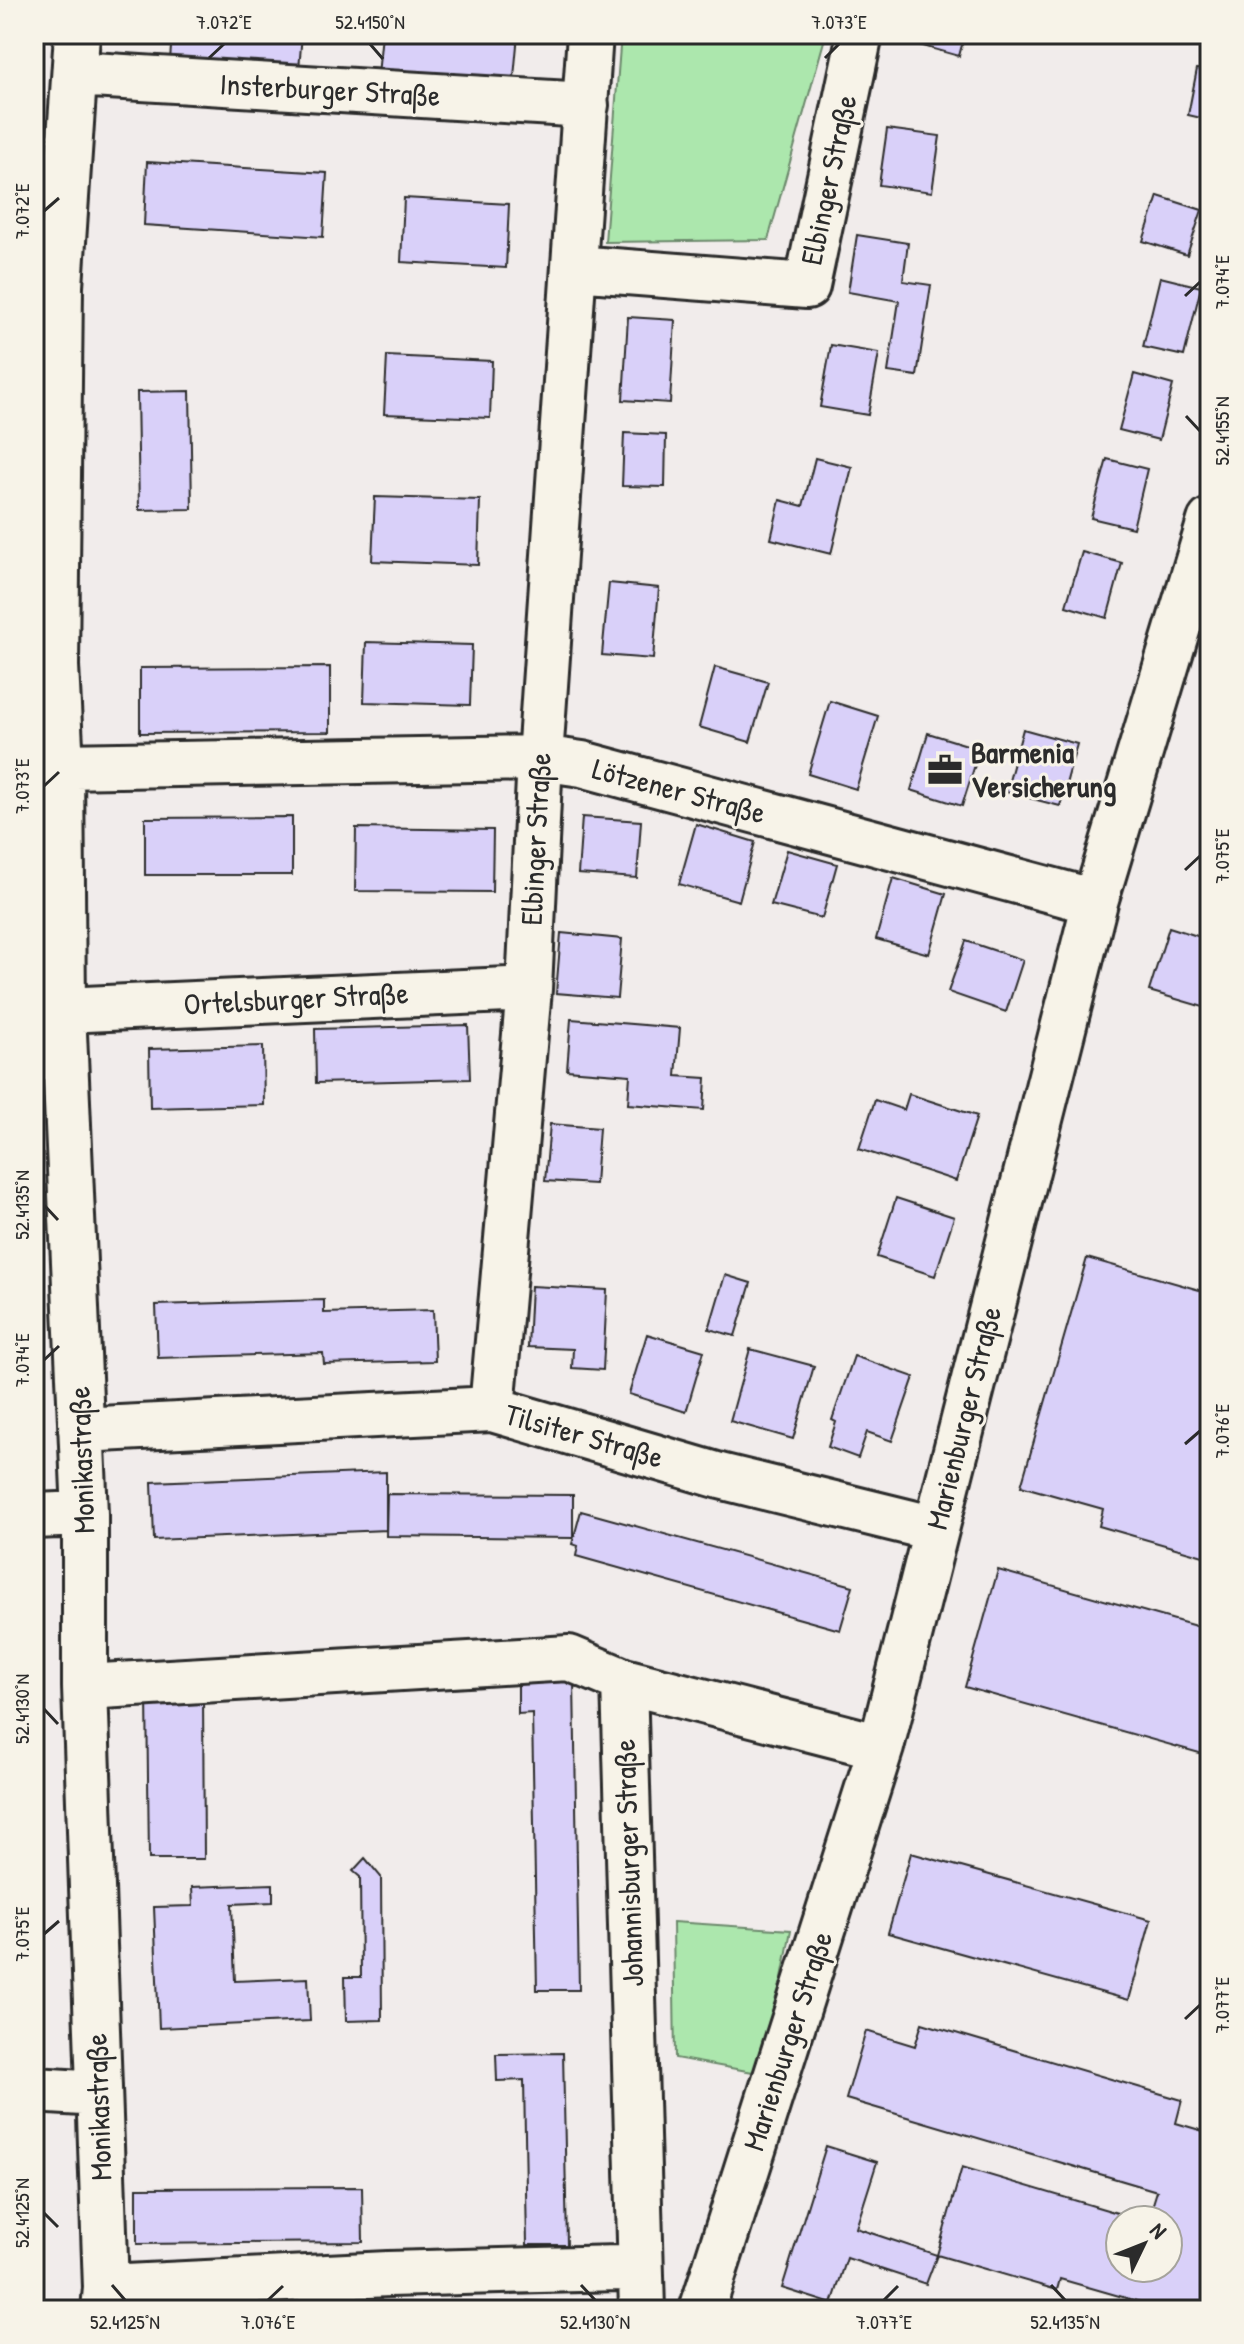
<svg xmlns="http://www.w3.org/2000/svg" width="1244" height="2344" font-family="'Patrick Hand',sans-serif">
  <style>
    .green { fill: #ace7ad; stroke: #6c896c; stroke-width: 2 }
    .building { fill: #d9d0f9; stroke: #2b2b2b; stroke-width: 2 }
    .lines { fill: none; stroke-linecap: round; stroke-linejoin: round }
    .minor-casing { stroke: #2b2b2b; stroke-width: 50 }
    .minor { stroke: #f7f3e8; stroke-width: 44 }
    .ticks { fill: none; stroke: #2b2b2b; stroke-width: 3 }
    .labels { text-anchor: middle; stroke-width: 6; stroke-linejoin: round; paint-order: stroke }
    .street-label { font-size: 30px; fill: #2b2b2b; stroke: #f7f3e8 }
    .poi-label { font-size: 30px; font-weight: bold; fill: #2b2b2b; stroke: #f7f3e8; text-anchor: start }
    .neatline { fill: none; stroke: #2b2b2b; stroke-width: 3 }
    .ticks-label { font-size: 20px; text-anchor: middle; fill: #2b2b2b }
  </style>
  <rect width="100%" height="100%" fill="#f1eceb"/>
  <filter id="ink" filterUnits="userSpaceOnUse"><feTurbulence type="fractalNoise" baseFrequency=".0125" numOctaves="2"/><feDisplacementMap in="SourceGraphic" scale="16" xChannelSelector="R" yChannelSelector="G"/><feConvolveMatrix kernelMatrix="1 2 1 2 8 2 1 2 1" color-interpolation-filters="sRGB"/></filter>
  <g filter="url(#ink)">
    <path class="green" d="M 621,34 L 826,34 L 768,240 L 605,242 Z
      M 673,1922 L 791,1930 L 764,2074 L 675,2058 Z"/>
    <path class="building" d="M 172,34 L 302,34 L 299,69 L 170,60 Z
      M 382,34 L 518,34 L 513,88 L 378,75 Z
      M 918,34 L 965,34 L 959,56 L 916,44 Z
      M 1197,69 L 1210,71 L 1210,120 L 1188,115 Z
      M 887,129 L 940,136 L 932,192 L 879,185 Z
      M 147,162 L 327,173 L 323,237 L 144,225 Z
      M 1158,196 L 1202,210 L 1187,255 L 1143,241 Z
      M 404,198 L 509,204 L 506,268 L 401,262 Z
      M 857,235 L 908,243 L 903,281 L 931,285 L 917,376 L 888,372 L 899,301 L 848,292 Z
      M 1160,277 L 1201,287 L 1184,356 L 1143,347 Z
      M 628,317 L 675,320 L 670,403 L 623,400 Z
      M 831,345 L 879,353 L 868,415 L 820,407 Z
      M 387,356 L 492,361 L 490,418 L 384,414 Z
      M 1134,374 L 1173,385 L 1159,440 L 1119,430 Z
      M 190,391 L 192,509 L 139,510 L 137,392 Z
      M 624,433 L 666,435 L 665,487 L 622,486 Z
      M 815,458 L 852,467 L 831,554 L 771,539 L 780,500 L 803,506 Z
      M 1107,459 L 1147,469 L 1133,528 L 1091,518 Z
      M 375,497 L 480,500 L 478,565 L 372,561 Z
      M 1082,552 L 1122,563 L 1107,618 L 1066,606 Z
      M 609,583 L 659,588 L 653,659 L 602,655 Z
      M 366,642 L 472,645 L 470,705 L 364,702 Z
      M 330,667 L 330,732 L 140,733 L 140,668 Z
      M 715,667 L 768,682 L 750,742 L 699,727 Z
      M 830,701 L 878,716 L 856,789 L 808,774 Z
      M 1023,729 L 1077,744 L 1060,806 L 1006,792 Z
      M 928,733 L 980,749 L 962,806 L 911,790 Z
      M 292,817 L 292,875 L 145,875 L 145,818 Z
      M 582,817 L 641,821 L 637,878 L 578,874 Z
      M 696,824 L 755,842 L 739,901 L 679,884 Z
      M 356,828 L 493,830 L 492,892 L 355,891 Z
      M 787,850 L 837,864 L 822,918 L 771,905 Z
      M 893,878 L 946,894 L 929,954 L 876,939 Z
      M 1169,927 L 1210,940 L 1210,1009 L 1149,991 Z
      M 561,933 L 622,939 L 617,998 L 556,993 Z
      M 966,941 L 1023,960 L 1006,1012 L 948,992 Z
      M 571,1019 L 680,1028 L 676,1076 L 706,1078 L 704,1110 L 628,1104 L 630,1075 L 567,1070 Z
      M 468,1025 L 470,1079 L 316,1083 L 315,1029 Z
      M 263,1046 L 264,1105 L 150,1108 L 149,1049 Z
      M 909,1094 L 977,1116 L 956,1181 L 859,1149 L 875,1100 L 904,1110 Z
      M 550,1124 L 599,1128 L 595,1184 L 545,1181 Z
      M 896,1198 L 954,1217 L 935,1276 L 877,1257 Z
      M 1087,1258 L 1210,1293 L 1210,1558 L 1099,1526 L 1103,1509 L 1021,1486 Z
      M 725,1275 L 751,1283 L 735,1336 L 709,1329 Z
      M 531,1286 L 607,1290 L 603,1370 L 572,1368 L 573,1349 L 528,1347 Z
      M 324,1300 L 324,1313 L 433,1310 L 435,1361 L 324,1364 L 323,1353 L 158,1358 L 156,1305 Z
      M 647,1334 L 704,1351 L 686,1412 L 629,1394 Z
      M 750,1349 L 814,1366 L 793,1439 L 730,1421 Z
      M 854,1356 L 914,1377 L 892,1441 L 867,1432 L 858,1458 L 828,1447 L 836,1422 L 832,1420 Z
      M 386,1472 L 386,1530 L 154,1540 L 152,1482 Z
      M 387,1494 L 573,1495 L 573,1538 L 386,1536 Z
      M 581,1511 L 853,1586 L 840,1630 L 576,1556 L 578,1546 L 572,1544 Z
      M 998,1570 L 1210,1630 L 1210,1756 L 965,1687 Z
      M 518,1681 L 574,1681 L 579,1990 L 537,1990 L 532,1713 L 518,1714 Z
      M 203,1694 L 204,1859 L 149,1859 L 147,1695 Z
      M 911,1853 L 1151,1920 L 1129,2000 L 888,1933 Z
      M 365,1858 L 381,1877 L 382,2020 L 346,2021 L 345,1977 L 361,1977 L 360,1877 L 353,1871 Z
      M 273,1884 L 273,1902 L 232,1904 L 235,1981 L 308,1978 L 310,2021 L 159,2028 L 154,1907 L 193,1906 L 192,1887 Z
      M 922,2023 L 1182,2100 L 1176,2123 L 1210,2133 L 1210,2310 L 1168,2310 L 1060,2279 L 1057,2290 L 937,2255 L 962,2167 L 1141,2220 L 1120,2220 L 1120,2268 L 1168,2268 L 1168,2220 L 1148,2220 L 1157,2191 L 846,2099 L 866,2031 L 915,2046 Z
      M 563,2053 L 567,2245 L 527,2245 L 524,2080 L 497,2081 L 496,2054 Z
      M 826,2146 L 877,2162 L 856,2228 L 937,2255 L 926,2284 L 847,2258 L 832,2304 L 782,2288 Z
      M 362,2187 L 363,2242 L 137,2244 L 137,2188 Z
      M 528,2301 L 569,2303 L 569,2310 L 527,2310 Z"/>
    <g class="lines">
      <g class="minor-casing">
        <path id="minor" d="M 77,34 L 60,286 L 56,666 L 61,766 L 63,1010 L 85,1514 L 85,1687 L 106,2288 L 104,2310
          M 75,74 L 586,105
          M 575,268 L 807,286 L 860,34
          M 61,766 L 540,758 L 582,764 L 1095,902
          M 63,1010 L 529,989
          M 492,1409 L 529,989 L 540,758 L 590,34
          M 81,1430 L 492,1409 L 720,1476 L 936,1529
          M 34,1516 L 85,1514
          M 85,1687 L 569,1658 L 624,1681
          M 34,2090 L 99,2094
          M 106,2288 L 388,2274 L 619,2268 L 640,2271
          M 642,2310 L 624,1681 L 881,1747
          M 702,2310 L 881,1747 L 1095,902 L 1210,521"/>
      </g>
      <use href="#minor" class="minor"/>
    </g>
  </g>
  <path class="ticks" d="M 370,44 L 383,59M 209,58 L 224,44M 825,58 L 839,44M 44,211 L 59,198M 1185,296 L 1200,282M 1186,416 L 1200,431M 44,786 L 59,772M 1185,870 L 1200,856M 44,1205 L 58,1220M 44,1360 L 59,1346M 1185,1444 L 1200,1431M 44,1709 L 58,1724M 44,1934 L 59,1921M 1185,2019 L 1200,2005M 44,2213 L 58,2227M 112,2285 L 125,2300M 581,2285 L 595,2300M 1051,2285 L 1065,2300M 268,2300 L 283,2286M 884,2300 L 898,2286"/>
  <defs>
    <g id="office-bare" transform="scale(2.76)"><path d="M-6-3h4V-5.5h4V-3h4V5H-6ZM-1-4.5V-3h2v-1.5ZM-6 0V1H6V0Z" fill="#2b2b2b" stroke="#f7f3e8" stroke-width="2.5" paint-order="stroke"/></g>
  </defs>
  <g fill-rule="evenodd">
    <use href="#office-bare" x="945" y="770"/>
  </g>
  <g class="labels">
    <g class="street-label">
      <text transform="translate(330 90) rotate(3)" y="10">Insterburger Straße</text>
      <text transform="translate(829 180) rotate(-78)" y="10">Elbinger Straße</text>
      <text transform="translate(679 791) rotate(15)" y="10">Lötzener Straße</text>
      <text transform="translate(536 839) rotate(-87)" y="10">Elbinger Straße</text>
      <text transform="translate(296 999) rotate(-3)" y="10">Ortelsburger Straße</text>
      <text transform="translate(964 1418) rotate(-76)" y="10">Marienburger Straße</text>
      <text transform="translate(584 1436) rotate(16)" y="10">Tilsiter Straße</text>
      <text transform="translate(82 1460) rotate(-92)" y="10">Monikastraße</text>
      <text transform="translate(629 1863) rotate(-92)" y="10">Johannisburger Straße</text>
      <text transform="translate(788 2041) rotate(-72)" y="10">Marienburger Straße</text>
      <text transform="translate(99 2107) rotate(-92)" y="10">Monikastraße</text>
    </g>
    <g class="poi-label">
      <text x="971" y="763">Barmenia<tspan x="971" dy="34">Versicherung</tspan></text>
    </g>
  </g>
  <rect width="1244" height="2344" fill="none" stroke="#f7f3e8" stroke-width="88"/>
  <g transform="translate(1144 2244) rotate(47)"><circle r="38" fill="#f7f3e8" stroke="#a5a39c" stroke-width="2"/>
  <path d="M0-6L14 30L0 20L-14 30Z" fill="#2b2b2b"/>
  <text y="-12" font-size="22" font-weight="bold" text-anchor="middle" fill="#2b2b2b">N</text>
  </g>
  <rect x="44" y="44" width="1156" height="2256" class="neatline"/>
  <g class="ticks-label">
    <text x="224" y="29">7.072°E</text>
    <text x="370" y="29">52.4150°N</text>
    <text x="839" y="29">7.073°E</text>
    <text transform="translate(22 211) rotate(-90)" y="7">7.072°E</text>
    <text transform="translate(1222 282) rotate(-90)" y="7">7.074°E</text>
    <text transform="translate(1222 431) rotate(-90)" y="7">52.4155°N</text>
    <text transform="translate(22 786) rotate(-90)" y="7">7.073°E</text>
    <text transform="translate(1222 856) rotate(-90)" y="7">7.075°E</text>
    <text transform="translate(22 1205) rotate(-90)" y="7">52.4135°N</text>
    <text transform="translate(22 1360) rotate(-90)" y="7">7.074°E</text>
    <text transform="translate(1222 1431) rotate(-90)" y="7">7.076°E</text>
    <text transform="translate(22 1709) rotate(-90)" y="7">52.4130°N</text>
    <text transform="translate(22 1934) rotate(-90)" y="7">7.075°E</text>
    <text transform="translate(1222 2005) rotate(-90)" y="7">7.077°E</text>
    <text transform="translate(22 2213) rotate(-90)" y="7">52.4125°N</text>
    <text x="125" y="2329">52.4125°N</text>
    <text x="268" y="2329">7.076°E</text>
    <text x="595" y="2329">52.4130°N</text>
    <text x="884" y="2329">7.077°E</text>
    <text x="1065" y="2329">52.4135°N</text>
  </g>
</svg>
